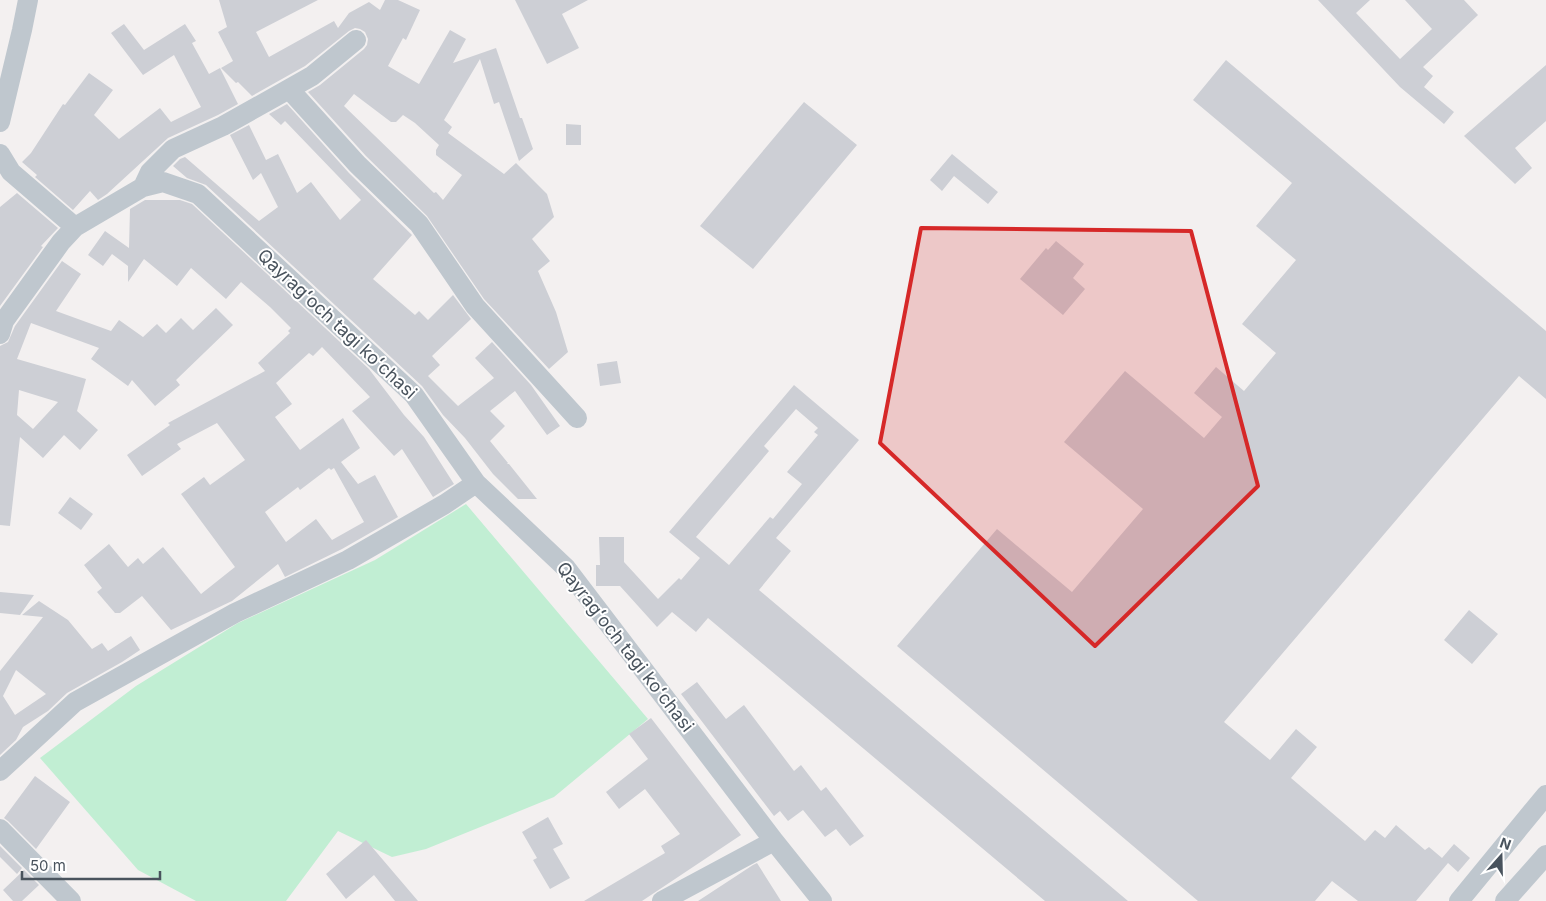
<svg xmlns="http://www.w3.org/2000/svg" width="1546" height="901" font-family="Inter,sans-serif">
  <style>
    .green { fill: #c1eed3 }
    .building { fill: #cdcfd5; fill-rule: evenodd }
    .lines { fill: none; stroke-linecap: round; stroke-linejoin: round }
    .street { stroke: #bfc7ce; stroke-width: 20 }
    .marked { fill: #d62828; fill-opacity: 0.2; stroke: #d62828; stroke-width: 4; stroke-linejoin: round }
    .labels { text-anchor: middle; stroke-width: 4; stroke-linejoin: round; paint-order: stroke }
    .street-label { font-size: 18px; fill: #49535d; stroke: #fff }
  </style>
  <rect width="100%" height="100%" fill="#f3f0f0"/>
  <path class="green" d="M 466,504 L 648,719 L 554,797 L 426,849 L 392,857 L 338,831 L 286,901 L 196,901 L 138,870 L 40,758 L 136,686 L 238,623 L 375,560 Z"/>
  <path class="building" d="M 219,0 L 318,0 L 256,32 L 269,57 L 334,21 L 338,28 L 349,13 L 369,2 L 380,10 L 385,0 L 398,0 L 420,10 L 406,40 L 403,38 L 388,66 L 419,84 L 450,30 L 466,39 L 453,63 L 496,48 L 520,118 L 522,118 L 533,149 L 519,161 L 499,102 L 494,104 L 480,59 L 444,120 L 452,127 L 448,133 L 504,174 L 516,163 L 547,194 L 554,217 L 532,239 L 550,261 L 538,271 L 556,312 L 568,352 L 549,369 L 484,299 L 427,216 L 366,156 L 308,92 L 320,85 L 364,49 L 367,45 L 368,39 L 365,32 L 360,29 L 355,28 L 349,31 L 305,66 L 252,96 L 238,82 L 236,83 L 221,68 L 233,61 L 218,32 L 227,27 ZM 354,94 L 391,122 L 396,122 L 403,115 L 415,123 L 439,145 L 436,150 L 436,155 L 462,175 L 443,200 L 436,192 L 434,193 L 344,106 Z
    M 515,0 L 588,0 L 562,14 L 579,48 L 547,64 Z
    M 1318,0 L 1370,0 L 1356,13 L 1400,59 L 1432,29 L 1405,0 L 1464,0 L 1478,15 L 1423,67 L 1433,76 L 1424,87 L 1454,112 L 1444,124 L 1400,87 Z
    M 124,24 L 144,50 L 185,24 L 196,41 L 192,43 L 209,74 L 220,68 L 238,104 L 218,115 L 168,138 L 107,194 L 98,200 L 90,191 L 73,210 L 35,177 L 37,175 L 22,162 L 31,153 L 63,104 L 65,105 L 89,73 L 113,90 L 94,115 L 119,139 L 160,108 L 171,122 L 201,107 L 174,55 L 143,75 L 111,33 Z
    M 1226,60 L 1546,331 L 1546,399 L 1519,376 L 1224,722 L 1270,760 L 1296,729 L 1317,747 L 1291,778 L 1365,841 L 1375,830 L 1385,838 L 1396,825 L 1425,850 L 1429,847 L 1442,858 L 1454,844 L 1470,858 L 1458,872 L 1448,863 L 1416,901 L 1358,901 L 1332,881 L 1315,901 L 1198,901 L 897,646 L 997,529 L 1072,592 L 1143,509 L 1064,442 L 1125,371 L 1204,438 L 1222,417 L 1194,393 L 1216,367 L 1244,391 L 1276,353 L 1242,324 L 1296,260 L 1256,226 L 1292,183 L 1193,100 Z
    M 1546,65 L 1546,121 L 1515,148 L 1532,168 L 1515,184 L 1464,136 Z
    M 804,102 L 857,145 L 753,269 L 700,226 Z
    M 287,104 L 349,173 L 412,235 L 373,279 L 415,315 L 419,311 L 428,320 L 453,295 L 471,319 L 432,356 L 440,365 L 428,376 L 458,406 L 494,378 L 475,358 L 492,342 L 531,385 L 560,426 L 547,435 L 515,391 L 490,411 L 505,426 L 490,441 L 508,463 L 507,464 L 509,464 L 537,499 L 518,499 L 493,474 L 465,438 L 443,415 L 422,386 L 206,185 L 187,178 L 173,166 L 180,159 L 185,157 L 259,221 L 278,207 L 261,173 L 253,180 L 230,135 L 249,125 L 266,160 L 278,154 L 297,193 L 311,182 L 340,220 L 361,200 L 285,121 L 281,125 L 269,114 Z
    M 566,124 L 581,125 L 581,145 L 566,145 Z
    M 952,154 L 998,192 L 988,204 L 954,176 L 942,191 L 930,180 Z
    M 17,193 L 58,228 L 41,246 L 43,247 L 0,306 L 0,207 Z
    M 145,200 L 180,200 L 192,204 L 369,369 L 404,415 L 424,437 L 454,484 L 433,497 L 402,449 L 394,456 L 352,411 L 370,397 L 322,347 L 313,356 L 309,353 L 276,383 L 292,404 L 275,417 L 300,450 L 343,418 L 360,448 L 341,462 L 358,484 L 375,475 L 398,517 L 342,549 L 285,577 L 278,564 L 232,601 L 171,630 L 142,596 L 120,613 L 115,613 L 97,592 L 102,588 L 84,565 L 109,544 L 128,567 L 138,558 L 143,564 L 163,547 L 201,594 L 235,567 L 181,494 L 204,477 L 210,485 L 245,460 L 217,423 L 177,444 L 181,449 L 142,476 L 127,455 L 170,425 L 168,423 L 265,371 L 258,363 L 290,333 L 288,331 L 291,328 L 270,307 L 241,282 L 226,299 L 191,268 L 177,286 L 144,259 L 128,282 L 128,266 L 112,254 L 103,266 L 88,255 L 105,231 L 129,248 L 130,209 ZM 329,468 L 331,470 L 334,468 L 364,522 L 332,540 L 316,519 L 286,542 L 265,512 L 298,487 L 300,490 Z
    M 1056,241 L 1084,264 L 1073,278 L 1085,289 L 1063,315 L 1020,279 L 1046,248 L 1048,250 Z
    M 62,261 L 81,274 L 56,311 L 111,331 L 119,320 L 143,337 L 157,324 L 166,333 L 181,318 L 193,330 L 216,308 L 233,325 L 176,380 L 180,385 L 155,406 L 132,380 L 128,386 L 91,359 L 99,348 L 31,323 L 17,359 L 86,379 L 77,411 L 98,430 L 80,450 L 64,435 L 43,458 L 20,437 L 10,526 L 0,525 L 0,346 L 8,342 L 15,326 ZM 19,390 L 58,402 L 33,429 L 17,415 Z
    M 617,361 L 621,383 L 600,386 L 597,364 Z
    M 794,385 L 859,440 L 776,538 L 791,551 L 759,590 L 1128,901 L 1045,901 L 708,618 L 696,632 L 672,612 L 657,627 L 620,586 L 596,586 L 596,565 L 600,565 L 599,537 L 624,537 L 624,562 L 658,599 L 679,578 L 681,580 L 700,558 L 669,532 ZM 796,409 L 818,428 L 814,432 L 818,435 L 787,472 L 802,484 L 773,519 L 770,517 L 729,565 L 696,537 L 769,451 L 764,446 Z
    M 70,497 L 93,514 L 81,530 L 58,513 Z
    M 0,592 L 34,595 L 20,615 L 0,613 Z
    M 39,601 L 68,620 L 92,649 L 102,643 L 108,651 L 131,636 L 140,650 L 122,662 L 67,693 L 48,711 L 23,727 L 16,740 L 0,755 L 0,671 L 43,617 L 22,615 ZM 16,670 L 46,694 L 15,715 L 3,696 Z
    M 1469,610 L 1498,634 L 1472,664 L 1444,640 Z
    M 697,682 L 726,719 L 744,705 L 794,771 L 801,765 L 821,791 L 826,787 L 864,836 L 850,846 L 836,829 L 825,837 L 803,810 L 788,821 L 780,811 L 774,816 L 681,694 Z
    M 651,718 L 741,835 L 642,901 L 584,901 L 665,853 L 661,846 L 680,834 L 645,789 L 619,809 L 606,792 L 648,759 L 629,734 Z
    M 35,776 L 70,802 L 36,849 L 8,821 L 4,818 Z
    M 548,817 L 563,844 L 553,849 L 570,878 L 550,889 L 533,860 L 537,858 L 522,832 Z
    M 366,840 L 418,901 L 395,901 L 374,875 L 346,899 L 326,874 Z
    M 0,846 L 22,868 L 17,874 L 0,857 Z
    M 757,863 L 781,901 L 698,901 L 753,865 Z
    M 24,870 L 39,885 L 22,901 L 13,901 L 3,890 Z"/>
  <g class="lines">
    <path class="street" d="M 289,89 L 357,164 L 419,224 L 475,306 L 577,418
      M 0,122 L 22,30 L 28,0
      M 0,154 L 11,172 L 75,227
      M 143,187 L 150,172 L 173,149 L 223,126 L 289,89 L 312,76 L 356,40
      M 0,334 L 4,321 L 61,242 L 75,227 L 143,187 L 163,182 L 198,194 L 414,395 L 476,483 L 566,568 L 774,841 L 662,901
      M 0,771 L 75,702 L 235,613 L 348,560 L 445,504 L 476,483
      M 0,829 L 71,901
      M 774,841 L 822,901
      M 1459,901 L 1546,795
      M 1505,901 L 1546,855"/>
  </g>
  <path class="marked" d="M 921,228 L 1191,231 L 1258,486 L 1095,646 L 880,443 Z"/>
  <g class="labels">
    <g class="street-label">
      <text transform="translate(337 324) rotate(43)" y="6">Qayragʻoch tagi koʻchasi</text>
      <text transform="translate(625 647) rotate(52)" y="6">Qayragʻoch tagi koʻchasi</text>
    </g>
  </g>
  <g transform="translate(1501 856) rotate(20)" stroke="#ffffff" stroke-width="4" paint-order="stroke">
  <path d="M0-4L9 19L0 12L-9 19Z" fill="#49535d"/>
  <text y="-8" font-size="14" font-weight="bold" text-anchor="middle" fill="#49535d">N</text>
  </g>
  <path d="M22 871v8h138v-8" fill="none" stroke="#49535d" stroke-width="2.5"/>
  <text x="30" y="871" font-size="15" fill="#49535d" stroke="#ffffff" stroke-width="4" paint-order="stroke">50 m</text>
</svg>
